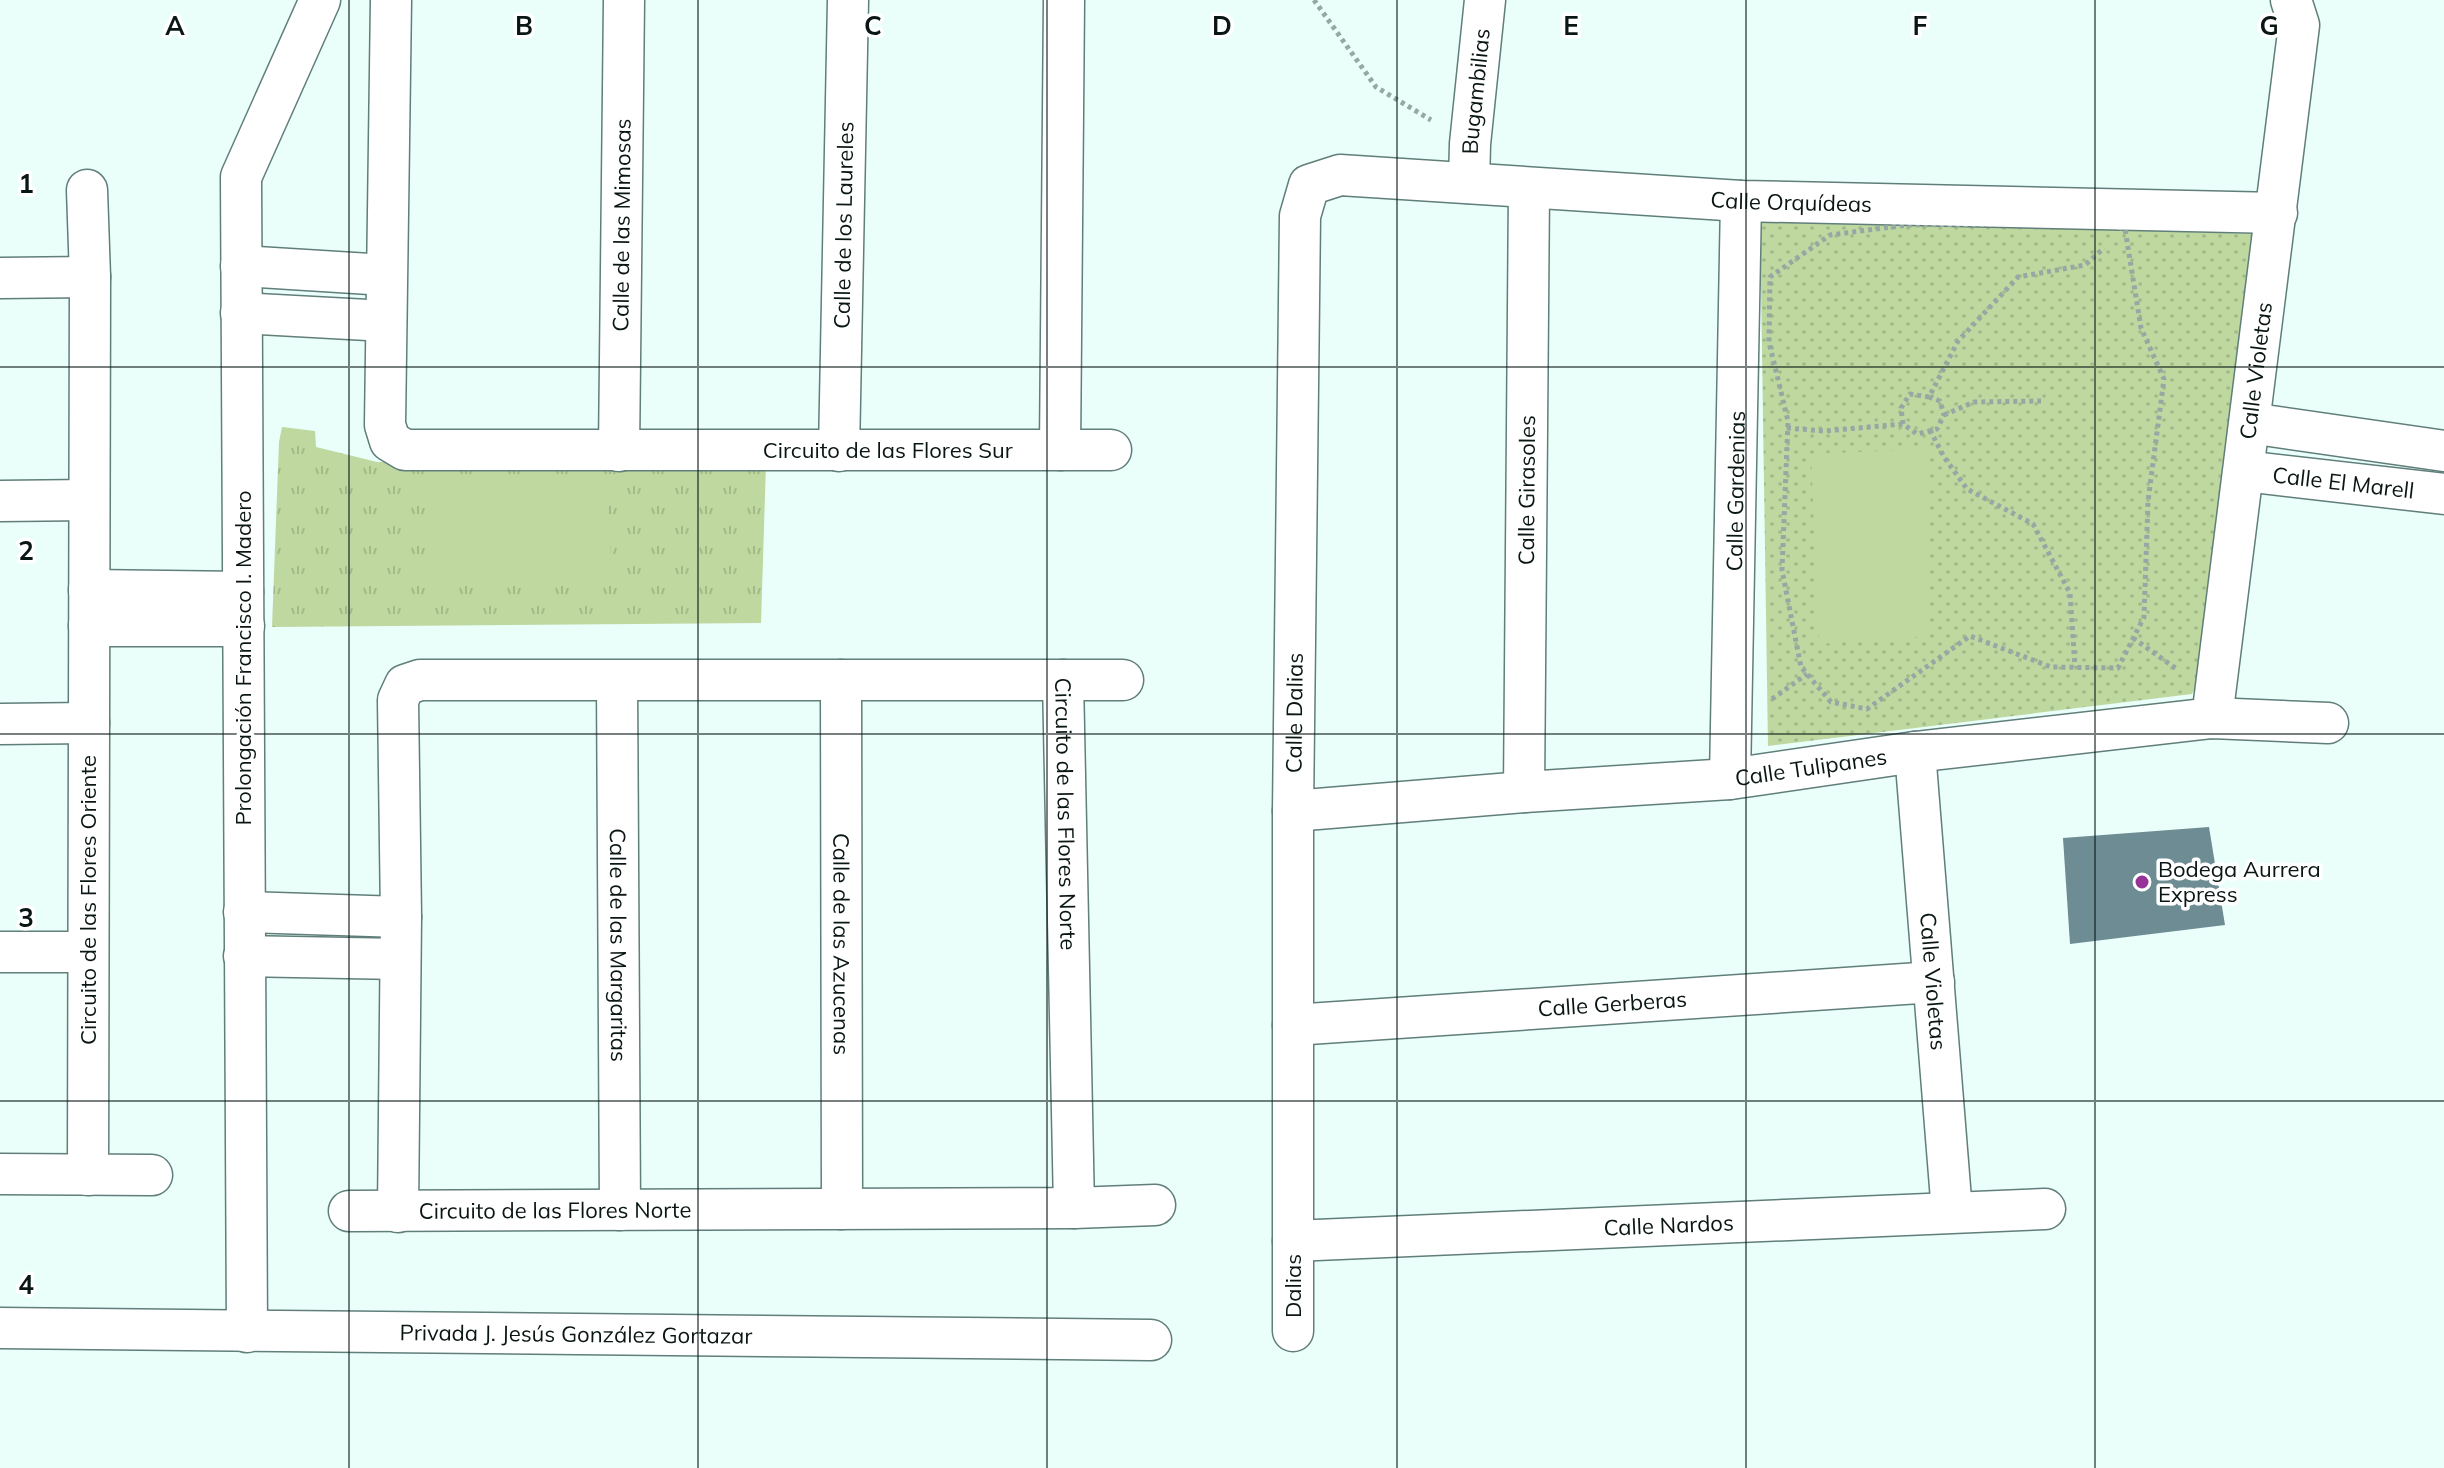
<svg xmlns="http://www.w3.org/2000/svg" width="2444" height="1468" font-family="Mulish,sans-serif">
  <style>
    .grass { fill: url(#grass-tufts) }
    .park { fill: url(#park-dots) }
    .garden { fill: #bed8a0 }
    .building { fill: #6e8c93 }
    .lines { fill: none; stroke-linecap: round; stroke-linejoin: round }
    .minor-casing { stroke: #607e7a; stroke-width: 43 }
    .path { stroke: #96a7a4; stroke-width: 5; stroke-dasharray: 4 4; stroke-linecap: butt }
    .minor { stroke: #fff; stroke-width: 40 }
    .grid { fill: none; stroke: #0a1614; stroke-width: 2; stroke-opacity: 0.55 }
    .poi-dot { fill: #963298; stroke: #fff; stroke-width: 3 }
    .labels { text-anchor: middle; stroke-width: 7; stroke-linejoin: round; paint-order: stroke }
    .street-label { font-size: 22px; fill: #0a1614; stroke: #fff }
    .poi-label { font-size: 22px; fill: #0a1614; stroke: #fff; text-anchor: start }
    .grid-label { font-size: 26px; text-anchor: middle; font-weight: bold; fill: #0a1614; stroke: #fff; stroke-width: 7; stroke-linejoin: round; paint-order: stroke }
  </style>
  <defs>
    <pattern id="grass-tufts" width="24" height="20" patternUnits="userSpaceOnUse" patternTransform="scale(2)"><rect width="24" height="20" fill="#bed8a0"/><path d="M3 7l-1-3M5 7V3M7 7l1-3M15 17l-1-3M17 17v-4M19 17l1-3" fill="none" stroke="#a2b989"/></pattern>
    <pattern id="park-dots" width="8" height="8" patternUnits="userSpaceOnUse" patternTransform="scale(2)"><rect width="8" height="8" fill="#bed8a0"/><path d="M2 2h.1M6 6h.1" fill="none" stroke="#a2b989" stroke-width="1.8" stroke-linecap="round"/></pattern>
  </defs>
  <rect width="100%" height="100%" fill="#eafefa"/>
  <path class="grass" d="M 282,427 L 315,431 L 316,447 L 377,462 L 766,463 L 761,623 L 272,627 L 279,442 Z"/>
  <path class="park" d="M 1760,219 L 2255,234 L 2206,669 L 2192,694 L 1768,746 Z"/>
  <path class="garden" d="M 1926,449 L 1929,636 L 1819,644 L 1811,454 Z
    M 607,476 L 612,577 L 434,582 L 430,478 Z"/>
  <path class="building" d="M 2209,827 L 2225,925 L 2070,944 L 2063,838 Z"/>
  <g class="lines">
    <g class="minor-casing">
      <g id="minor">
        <path id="s1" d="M 391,0 L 385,425 L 390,441 L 405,450 L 1111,450"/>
        <path id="s2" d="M 1469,183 L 1470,144 L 1485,0"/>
        <path d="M 87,190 L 90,277 L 88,1175"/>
        <path d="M 241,266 L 386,275"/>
        <path d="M 0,278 L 90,277"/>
        <path d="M 241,313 L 386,321"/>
        <path d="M 2250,423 L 2444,451"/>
        <path d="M 1060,450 L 1064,0"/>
        <path id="s3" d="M 619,451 L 624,0"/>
        <path id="s4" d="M 839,451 L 848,0"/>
        <path id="s5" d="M 2244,471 L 2444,494"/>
        <path d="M 0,501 L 89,500"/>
        <path d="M 89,590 L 243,592"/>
        <path d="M 89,626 L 244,626"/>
        <path id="s6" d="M 841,680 L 842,1209"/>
        <path id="s7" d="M 1063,680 L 1074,1208"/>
        <path id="s8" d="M 617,681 L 620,1210"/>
        <path id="s9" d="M 2212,718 L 2299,25 L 2291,0"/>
        <path d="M 0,724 L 89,723"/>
        <path id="s10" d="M 1915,752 L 1952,1212"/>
        <path id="s11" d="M 1730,779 L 1741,201"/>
        <path id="s12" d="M 1524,792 L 1529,188"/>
        <path id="s13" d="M 1293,811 L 1524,792 L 1730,779 L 1915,752 L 2212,718 L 2328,723"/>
        <path d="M 244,912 L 401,917"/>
        <path d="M 0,952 L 88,952"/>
        <path d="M 244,956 L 400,959"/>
        <path id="s14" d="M 1293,1025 L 1934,982"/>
        <path d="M 0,1174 L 152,1175"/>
        <path id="s15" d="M 349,1211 L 1074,1208 L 1155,1205"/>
        <path d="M 398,1212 L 401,917 L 398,700 L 405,685 L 420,680 L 1123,680"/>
        <path id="s16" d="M 1293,1241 L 2045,1209"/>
        <path id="s17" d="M 0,1328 L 1151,1340"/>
        <path id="s18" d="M 1293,1331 L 1293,811 L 1300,216 L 1309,185 L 1340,175 L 1741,201 L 2277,213"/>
        <path d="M 247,1332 L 241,177 L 320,0"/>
      </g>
    </g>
    <path class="path" d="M 1314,0 L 1376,87 L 1431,120
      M 2103,223 L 2125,229 L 2141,328 L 2164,379 L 2148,501 L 2144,617 L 2118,668 L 2051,667 L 1970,636 L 1867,709 L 1831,702 L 1801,667 L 1782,570 L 1788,421 L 1769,342 L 1770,277 L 1830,235 L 1907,225 Z
      M 1929,397 L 1910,394 L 1901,408 L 1903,424 L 1917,434 L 1937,429 L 1944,415 L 1940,401 L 1929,397 L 1958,341 L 2018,277 L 2085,265 L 2104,248
      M 1944,415 L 1974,402 L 2041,401
      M 1787,428 L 1824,431 L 1903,424
      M 1930,430 L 1944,457 L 1967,489 L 2033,524 L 2070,593 L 2075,667
      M 2133,638 L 2178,670
      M 1772,699 L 1807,674"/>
    <use href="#minor" class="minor"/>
  </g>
  <path class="grid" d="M 349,0 L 349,1468M 698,0 L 698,1468M 1047,0 L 1047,1468M 1397,0 L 1397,1468M 1746,0 L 1746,1468M 2095,0 L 2095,1468M 0,367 L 2444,367M 0,734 L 2444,734M 0,1101 L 2444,1101"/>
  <circle class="poi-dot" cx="2142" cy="882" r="8"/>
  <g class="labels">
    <g class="street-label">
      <text dy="8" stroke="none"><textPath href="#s2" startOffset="92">Bugambilias</textPath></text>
      <text dy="8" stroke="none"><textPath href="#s18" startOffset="1632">Calle Orquídeas</textPath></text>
      <text dy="8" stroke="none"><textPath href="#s3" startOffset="226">Calle de las Mimosas</textPath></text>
      <text dy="8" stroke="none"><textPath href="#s4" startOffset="226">Calle de los Laureles</textPath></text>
      <text dy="8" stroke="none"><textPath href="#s9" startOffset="350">Calle Violetas</textPath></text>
      <text dy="8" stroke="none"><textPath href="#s1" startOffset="942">Circuito de las Flores Sur</textPath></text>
      <text dy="8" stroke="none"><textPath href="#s5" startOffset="100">Calle El Marell</textPath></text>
      <text dy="8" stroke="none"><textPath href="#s12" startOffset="302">Calle Girasoles</textPath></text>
      <text dy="8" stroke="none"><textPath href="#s11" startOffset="288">Calle Gardenias</textPath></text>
      <text transform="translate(243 658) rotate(-90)" y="8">Prolongación Francisco I. Madero</text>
      <text dy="8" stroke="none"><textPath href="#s18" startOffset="618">Calle Dalias</textPath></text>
      <text dy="8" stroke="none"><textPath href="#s13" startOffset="520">Calle Tulipanes</textPath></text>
      <text dy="8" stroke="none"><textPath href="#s7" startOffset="134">Circuito de las Flores Norte</textPath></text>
      <text transform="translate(88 900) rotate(-90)" y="8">Circuito de las Flores Oriente</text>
      <text dy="8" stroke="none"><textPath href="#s6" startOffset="264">Calle de las Azucenas</textPath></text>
      <text dy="8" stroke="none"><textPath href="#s8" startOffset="264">Calle de las Margaritas</textPath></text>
      <text dy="8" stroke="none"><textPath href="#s10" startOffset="230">Calle Violetas</textPath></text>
      <text dy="8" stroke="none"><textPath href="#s14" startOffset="320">Calle Gerberas</textPath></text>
      <text dy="8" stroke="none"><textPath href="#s15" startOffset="206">Circuito de las Flores Norte</textPath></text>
      <text dy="8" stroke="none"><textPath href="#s16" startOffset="376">Calle Nardos</textPath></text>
      <text transform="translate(1293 1286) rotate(-90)" y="8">Dalias</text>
      <text dy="8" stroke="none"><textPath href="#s17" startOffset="576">Privada J. Jesús González Gortazar</textPath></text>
    </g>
    <g class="poi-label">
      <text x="2158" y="877">Bodega Aurrera<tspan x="2158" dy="25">Express</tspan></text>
    </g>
  </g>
  <g class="grid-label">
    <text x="175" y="35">A</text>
    <text x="524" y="35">B</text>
    <text x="873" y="35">C</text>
    <text x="1222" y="35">D</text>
    <text x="1571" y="35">E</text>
    <text x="1920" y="35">F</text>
    <text x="2269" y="35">G</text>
    <text x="26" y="193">1</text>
    <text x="26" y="560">2</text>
    <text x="26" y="927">3</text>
    <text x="26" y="1294">4</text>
  </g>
</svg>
